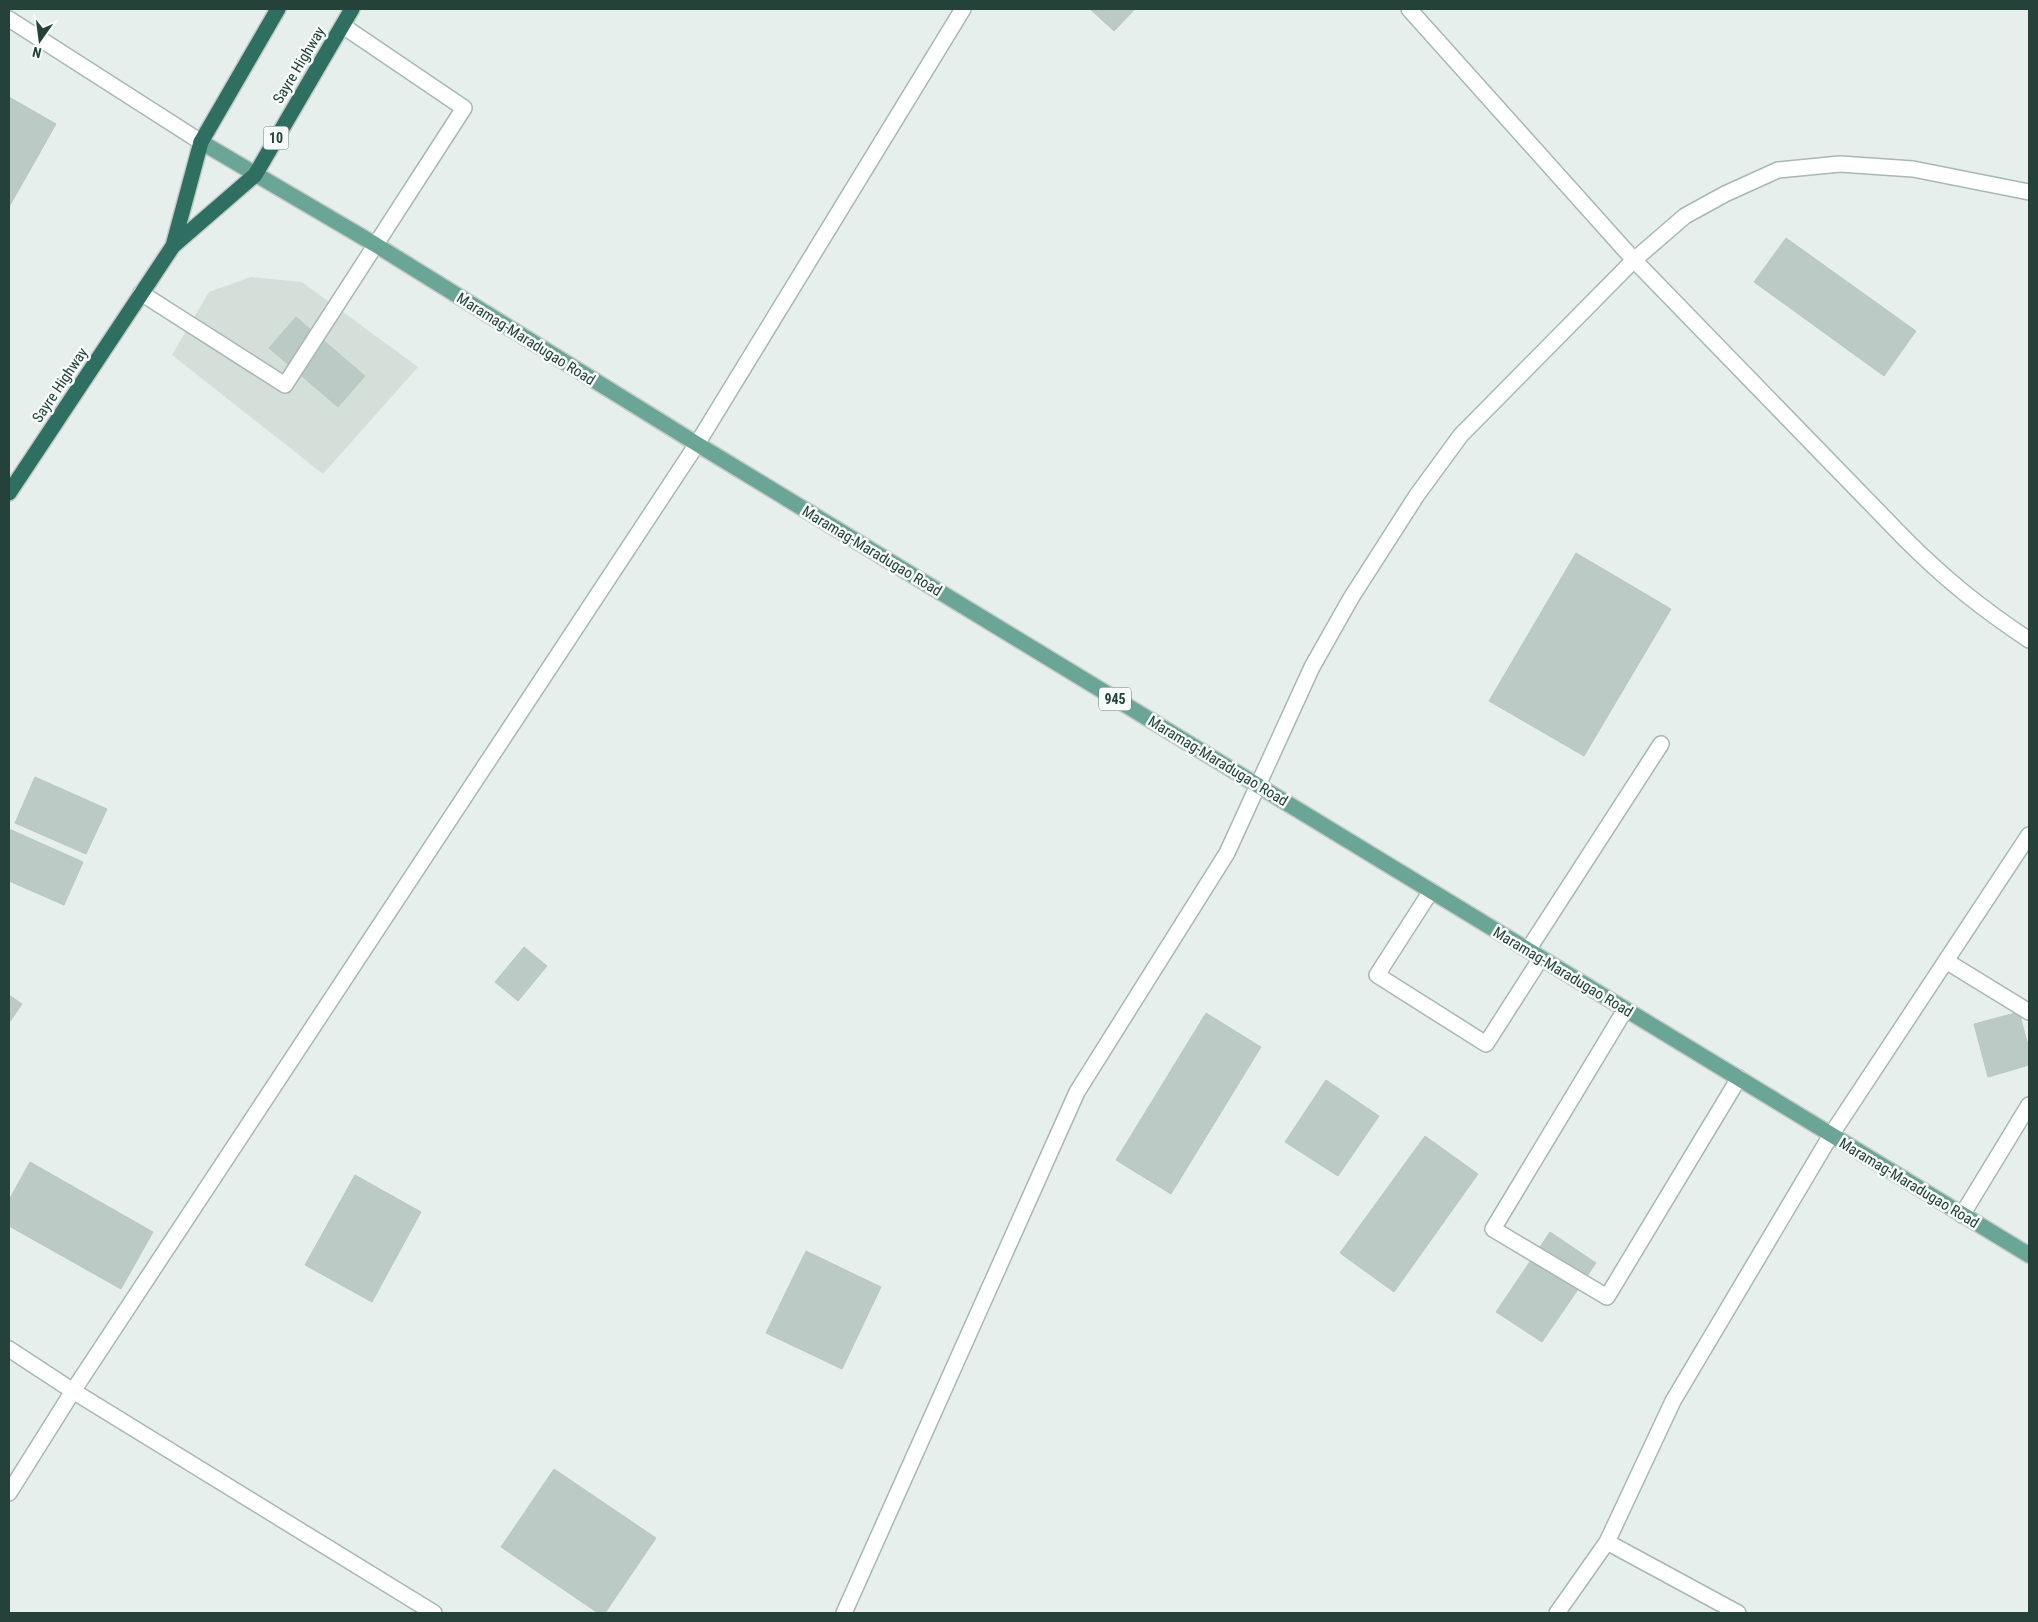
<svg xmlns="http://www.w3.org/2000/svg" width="2038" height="1622" font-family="'Roboto Condensed',sans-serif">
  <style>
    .built { fill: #d4dfda }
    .building { fill: #bbcac4; stroke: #b8c9c2 }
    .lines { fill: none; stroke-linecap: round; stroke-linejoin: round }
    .minor-casing { stroke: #a8b8b2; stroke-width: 18 }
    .major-casing { stroke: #c2cac8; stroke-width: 18 }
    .highway-casing { stroke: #c2cac8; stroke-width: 18 }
    .minor { stroke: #fff; stroke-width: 15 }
    .major { stroke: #6aa596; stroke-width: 15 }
    .highway { stroke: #2f6f62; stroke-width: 15 }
    .labels { text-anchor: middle; stroke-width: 5; stroke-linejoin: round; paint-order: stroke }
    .shield { fill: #f7fbf9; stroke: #637a73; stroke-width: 1 }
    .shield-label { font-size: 14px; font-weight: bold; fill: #24423a }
    .street-label { font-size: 15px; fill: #24423a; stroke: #f7fbf9 }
  </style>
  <rect width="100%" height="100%" fill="#e6efeb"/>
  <path class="built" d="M 251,277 L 302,282 L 418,367 L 323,474 L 172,355 L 209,292 Z"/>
  <path class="building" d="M 1090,9 L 1135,9 L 1114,31 Z
    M 9,97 L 56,124 L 9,207 Z
    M 1786,238 L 1916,331 L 1884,376 L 1754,282 Z
    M 296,317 L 365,376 L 338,407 L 269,348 Z
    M 1576,553 L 1671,609 L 1584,756 L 1489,701 Z
    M 35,777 L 107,809 L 86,854 L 15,823 Z
    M 9,829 L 83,862 L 64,905 L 9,881 Z
    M 524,947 L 547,966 L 518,1001 L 495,982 Z
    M 9,995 L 22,1004 L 9,1023 Z
    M 2019,1012 L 2029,1049 L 2029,1065 L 1988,1077 L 1974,1024 Z
    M 1206,1013 L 1261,1047 L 1171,1194 L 1116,1160 Z
    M 1326,1080 L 1379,1116 L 1338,1176 L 1285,1142 Z
    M 1425,1136 L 1478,1174 L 1394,1292 L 1340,1253 Z
    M 30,1162 L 153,1232 L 121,1289 L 9,1226 L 9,1200 Z
    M 355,1175 L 421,1212 L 372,1302 L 305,1265 Z
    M 1550,1232 L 1596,1263 L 1542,1342 L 1496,1312 Z
    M 806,1251 L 881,1287 L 842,1369 L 766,1333 Z
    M 554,1469 L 656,1538 L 605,1613 L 598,1613 L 501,1547 Z"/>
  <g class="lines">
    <g class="minor-casing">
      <path id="minor" d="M 1409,9 L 1634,260 L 1905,539 C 1946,580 1981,608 2029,640
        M 9,19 L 201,142
        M 141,293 L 285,385 L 464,108 L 343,26
        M 1431,891 L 1377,975 L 1486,1044 L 1541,958
        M 1528,950 L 1661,744
        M 1946,961 L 2029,1012
        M 1625,1010 L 1493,1229 L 1607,1297 L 1739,1078
        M 1962,1215 L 2029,1105
        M 9,1349 L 73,1391 L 434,1613
        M 9,1493 L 73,1391 L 697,444 L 963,9
        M 1607,1542 L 1738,1613
        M 844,1613 L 1077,1092 L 1227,853 L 1312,667 L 1351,598 L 1417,495 L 1461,435 L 1634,260 L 1685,216 L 1725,194 L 1778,170 L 1840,164 L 1913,169 L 2029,192
        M 1557,1613 L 1607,1542 L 1673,1401 L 1831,1135 L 2029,835"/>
    </g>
    <g class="major-casing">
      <path id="major" d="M 201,142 L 376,245 L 697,444 L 2029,1255"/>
    </g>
    <g class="highway-casing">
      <path id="highway" d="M 173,246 L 201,142 L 278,9
        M 9,493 L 173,246 L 255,175 L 352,9"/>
    </g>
    <use href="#minor" class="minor"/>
    <use href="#major" class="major"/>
    <use href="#highway" class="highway"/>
  </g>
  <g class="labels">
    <g class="shield">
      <rect x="263.5" y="126.5" width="25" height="23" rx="4"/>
      <rect x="1099" y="687.5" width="32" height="23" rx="4"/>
    </g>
    <g class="shield-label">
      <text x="276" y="143">10</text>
      <text x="1115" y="704">945</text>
    </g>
    <g class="street-label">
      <text transform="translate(299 65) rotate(-59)" y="5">Sayre Highway</text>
      <text transform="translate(526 339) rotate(32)" y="5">Maramag-Maradugao Road</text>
      <text transform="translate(60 385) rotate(-56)" y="5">Sayre Highway</text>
      <text transform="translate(872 551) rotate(31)" y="5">Maramag-Maradugao Road</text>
      <text transform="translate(1218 761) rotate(31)" y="5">Maramag-Maradugao Road</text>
      <text transform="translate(1563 972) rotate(31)" y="5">Maramag-Maradugao Road</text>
      <text transform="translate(1909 1183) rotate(31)" y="5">Maramag-Maradugao Road</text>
    </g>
  </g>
  <rect width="2038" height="1622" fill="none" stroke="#24423a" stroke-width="20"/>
  <g transform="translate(40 40) rotate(194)" stroke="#f7fbf9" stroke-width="4" paint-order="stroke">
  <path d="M0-4L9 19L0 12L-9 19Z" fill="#24423a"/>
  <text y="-8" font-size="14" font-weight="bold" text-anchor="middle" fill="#24423a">N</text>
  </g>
</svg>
